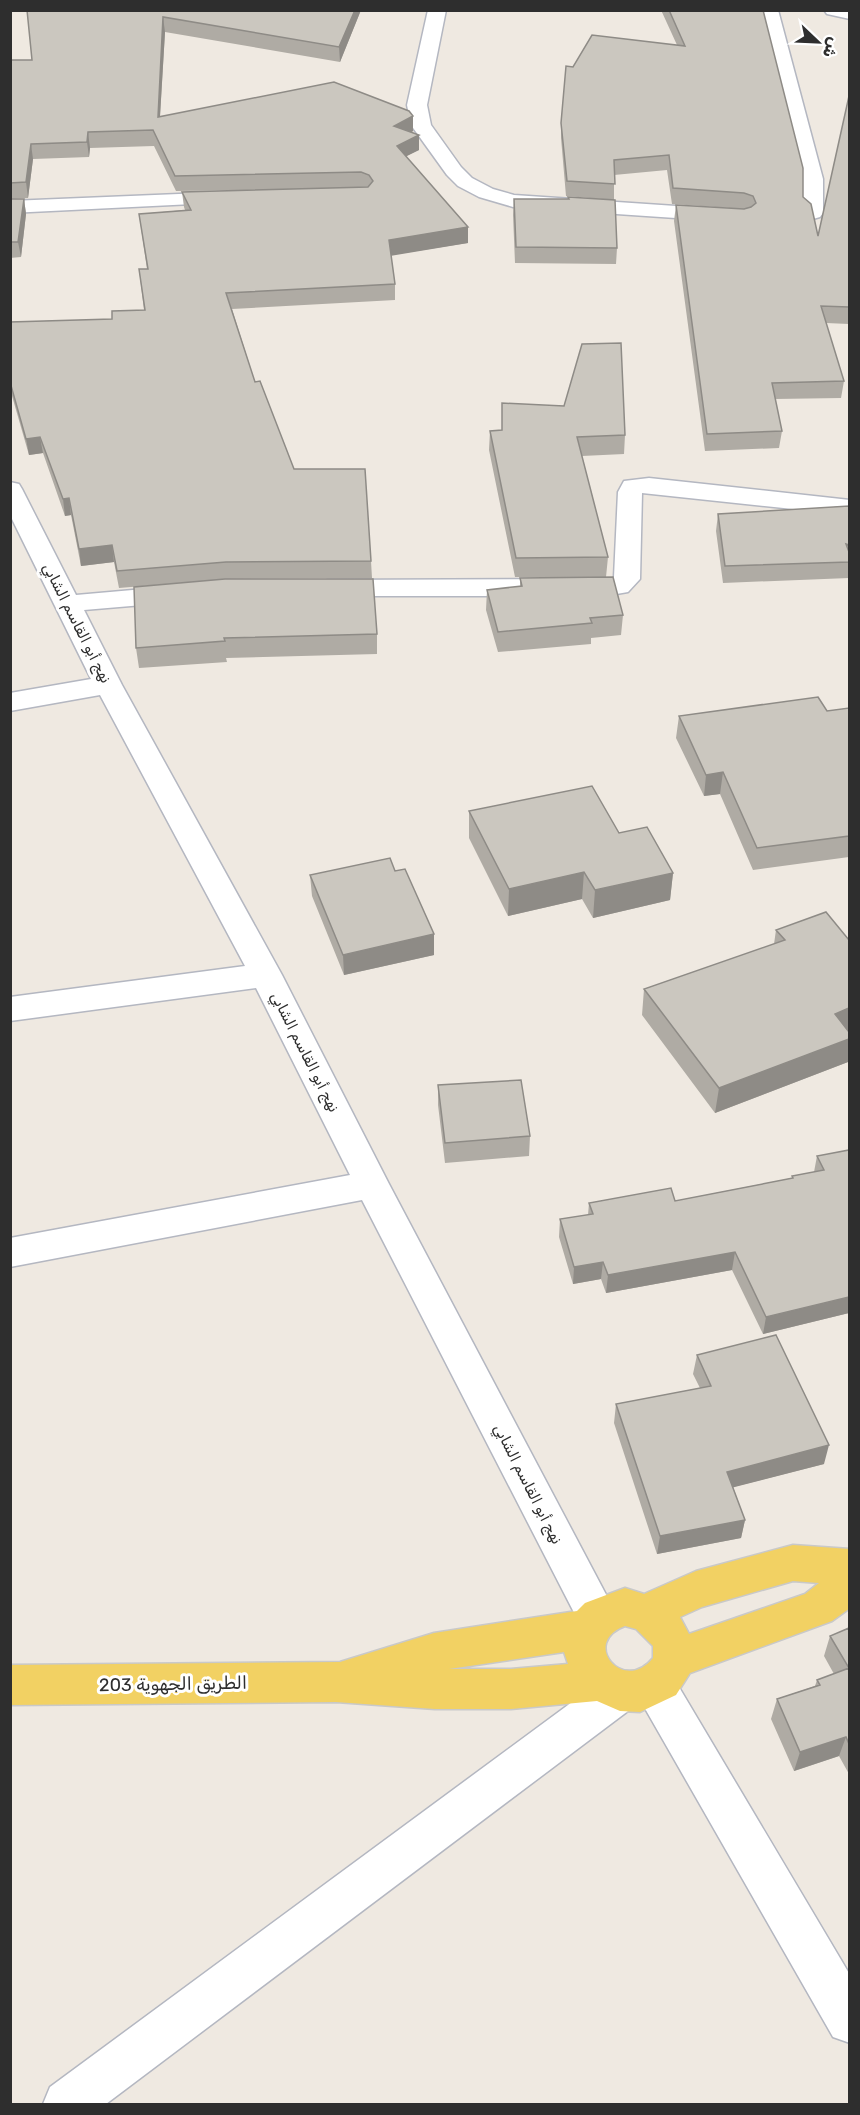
<svg xmlns="http://www.w3.org/2000/svg" width="860" height="2115" font-family="Rubik,Vazirmatn,sans-serif">
  <style>
    .lines { fill: none; stroke-linecap: round; stroke-linejoin: round }
    .minor-casing { stroke: #b4b7c1; stroke-width: 3 }
    .major-casing { stroke: #c9c9c9; stroke-width: 3 }
    .minor { fill: #fff; fill-rule: evenodd }
    .major { fill: #f2d163; fill-rule: evenodd }
    .wall { fill: #afaba4 }
    .shaded-wall { fill: #8e8b86 }
    .building { fill: #cbc7bf; stroke: #8e8b86; stroke-width: 1.5 }
    .labels { text-anchor: middle; stroke-width: 6; stroke-linejoin: round; paint-order: stroke }
    .street-label { font-size: 15px; fill: #2e2e2e; stroke: #fff }
    .near-street-label { font-size: 18px; fill: #2e2e2e; stroke: #fff }
  </style>
  <rect width="100%" height="100%" fill="#efe9e1"/>
  <g class="lines">
    <g class="minor-casing">
      <path id="minor" d="M 428,10 L 446,10 L 427,105 L 431,125 L 461,167 L 472,178 L 493,189 L 514,195 L 720,209 L 727,211 L 730,215 L 727,219 L 720,221 L 513,207 L 479,197 L 458,186 L 447,175 L 411,125 L 407,105 Z
        M 760,10 L 778,10 L 823,179 L 823,213 L 820,217 L 813,219 L 806,217 L 803,213 L 803,179 Z
        M 824,10 L 850,10 L 850,19 L 827,14 Z
        M 227,192 L 234,194 L 237,198 L 234,202 L 10,213 L 10,201 Z
        M 649,478 L 850,500 L 850,515 L 642,493 L 640,579 L 628,592 L 605,596 L 328,596 L 319,594 L 315,588 L 319,582 L 328,580 L 611,579 L 614,577 L 618,492 L 624,481 Z
        M 10,482 L 19,484 L 22,489 L 76,595 L 178,586 L 187,588 L 191,594 L 187,600 L 178,602 L 84,610 L 122,685 L 282,975 L 389,1184 L 611,1604 L 617,1617 L 611,1630 L 597,1636 L 583,1630 L 362,1200 L 10,1267 L 10,1238 L 350,1175 L 256,988 L 10,1021 L 10,997 L 245,966 L 100,695 L 10,711 L 10,693 L 91,679 L 10,515 Z
        M 655,1666 L 670,1672 L 850,1975 L 850,2043 L 833,2037 L 639,1698 L 636,1705 L 106,2104 L 43,2104 L 50,2087 L 606,1677 L 621,1671 L 637,1679 L 640,1672 Z"/>
    </g>
    <g class="major-casing">
      <path id="major" d="M 793,1545 L 850,1549 L 850,1608 L 832,1621 L 690,1673 L 676,1695 L 640,1712 L 620,1711 L 597,1701 L 511,1709 L 435,1709 L 336,1702 L 10,1705 L 10,1665 L 340,1662 L 434,1633 L 577,1611 L 585,1603 L 625,1588 L 644,1594 L 696,1571 ZM 793,1581 L 819,1583 L 805,1594 L 689,1634 L 680,1617 L 702,1607 ZM 625,1626 L 636,1629 L 653,1646 L 653,1658 C 623,1695 580,1642 625,1626 ZM 564,1652 L 568,1664 L 511,1669 L 449,1669 Z"/>
    </g>
    <use href="#minor" class="minor"/>
    <use href="#major" class="major"/>
  </g>
  <path class="wall" d="M 27,10 L 361,10 L 340,62 L 165,32 L 160,117 L 413,131 L 412,132 L 419,135 L 419,150 L 406,156 L 468,227 L 468,243 L 391,255 L 395,284 L 395,300 L 232,309 L 255,382 L 294,469 L 371,561 L 372,578 L 227,579 L 119,588 L 114,562 L 81,566 L 71,515 L 65,516 L 43,453 L 29,455 L 10,389 L 10,322 L 112,319 L 144,310 L 139,269 L 147,269 L 139,214 L 185,210 L 184,207 L 182,192 L 257,190 L 176,191 L 154,146 L 90,148 L 89,157 L 33,159 L 28,198 L 10,199 L 10,60 L 32,60 Z
    M 661,10 L 763,10 L 803,197 L 818,236 L 849,96 L 849,324 L 826,323 L 844,381 L 841,398 L 775,399 L 782,431 L 779,448 L 705,451 L 674,221 L 676,205 L 744,209 L 672,204 L 667,170 L 614,175 L 614,200 L 566,196 L 561,138 L 561,123 L 573,67 L 677,45 Z
    M 10,199 L 24,199 L 26,214 L 21,257 L 10,258 Z
    M 514,199 L 617,248 L 616,264 L 515,263 L 513,215 Z
    M 502,403 L 625,435 L 624,454 L 582,456 L 608,557 L 606,577 L 515,577 L 489,450 L 490,431 L 502,430 Z
    M 849,506 L 849,578 L 723,583 L 716,531 L 718,514 Z
    M 520,578 L 623,615 L 621,635 L 591,638 L 591,644 L 498,652 L 486,610 L 487,590 L 520,587 Z
    M 225,579 L 377,634 L 377,654 L 226,658 L 227,662 L 139,668 L 136,648 Z
    M 849,708 L 849,857 L 753,870 L 720,794 L 704,796 L 676,738 L 679,716 L 827,711 Z
    M 469,811 L 619,833 L 673,873 L 670,900 L 593,918 L 582,899 L 508,916 L 469,838 Z
    M 395,871 L 434,934 L 434,955 L 344,975 L 312,896 L 310,875 Z
    M 776,930 L 849,940 L 848,1062 L 715,1113 L 642,1015 L 644,989 L 774,944 Z
    M 438,1085 L 530,1136 L 529,1156 L 445,1163 L 438,1105 Z
    M 849,1150 L 849,1313 L 763,1334 L 732,1270 L 606,1293 L 601,1279 L 573,1284 L 559,1237 L 560,1219 L 588,1215 L 589,1203 L 675,1201 L 792,1178 L 792,1176 L 814,1172 L 817,1156 Z
    M 697,1355 L 824,1464 L 733,1487 L 745,1520 L 741,1538 L 657,1554 L 614,1423 L 616,1404 L 700,1388 L 693,1374 Z
    M 849,1628 L 849,1774 L 839,1756 L 794,1771 L 771,1719 L 777,1699 L 815,1686 L 817,1680 L 834,1674 L 824,1656 L 830,1636 Z"/>
  <path class="shaded-wall" d="M 355,10 L 361,10 L 340,62 L 339,47 Z
    M 163,17 L 165,32 L 159,132 L 158,117 Z
    M 413,116 L 413,131 L 395,141 L 394,126 Z
    M 88,132 L 90,148 L 89,157 L 87,142 Z
    M 419,135 L 419,150 L 397,161 L 397,146 Z
    M 31,144 L 33,159 L 28,198 L 26,182 Z
    M 24,199 L 26,214 L 21,257 L 18,242 Z
    M 468,227 L 468,243 L 390,256 L 389,240 Z
    M 40,437 L 43,453 L 29,455 L 26,439 Z
    M 69,498 L 71,515 L 65,516 L 63,499 Z
    M 112,545 L 114,562 L 81,566 L 79,549 Z
    M 723,772 L 720,794 L 704,796 L 706,775 Z
    M 584,872 L 582,899 L 508,916 L 509,889 Z
    M 673,873 L 670,900 L 593,918 L 595,890 Z
    M 434,934 L 434,955 L 344,975 L 343,955 Z
    M 849,1008 L 849,1032 L 835,1014 Z
    M 849,1039 L 849,1057 L 848,1062 L 715,1113 L 719,1088 Z
    M 735,1252 L 732,1270 L 606,1293 L 608,1275 Z
    M 603,1262 L 601,1279 L 573,1284 L 574,1267 Z
    M 849,1297 L 849,1313 L 763,1334 L 766,1317 Z
    M 829,1445 L 824,1464 L 723,1490 L 727,1472 Z
    M 745,1520 L 741,1538 L 657,1554 L 660,1536 Z
    M 846,1737 L 839,1756 L 794,1771 L 800,1752 Z"/>
  <path class="building" d="M 27,10 L 355,10 L 339,47 L 163,17 L 158,117 L 334,82 L 409,111 L 413,116 L 394,126 L 419,135 L 397,146 L 468,227 L 389,240 L 395,284 L 226,293 L 255,382 L 260,381 L 294,469 L 365,469 L 371,561 L 226,562 L 117,571 L 112,545 L 79,549 L 69,498 L 63,499 L 40,437 L 26,439 L 10,382 L 10,322 L 112,319 L 112,311 L 145,310 L 139,269 L 148,269 L 139,214 L 191,210 L 182,192 L 368,187 L 373,181 L 369,175 L 361,172 L 175,176 L 153,130 L 88,132 L 87,142 L 31,144 L 26,182 L 10,183 L 10,60 L 32,60 Z
    M 669,10 L 763,10 L 803,168 L 803,197 L 811,204 L 818,236 L 849,96 L 849,307 L 821,306 L 844,381 L 772,383 L 782,431 L 707,434 L 676,205 L 744,209 L 751,207 L 756,203 L 753,196 L 744,193 L 673,188 L 669,155 L 614,160 L 615,184 L 567,181 L 561,123 L 566,66 L 573,67 L 592,35 L 685,46 Z
    M 568,197 L 615,200 L 617,248 L 516,247 L 514,199 L 569,199 Z
    M 10,199 L 24,199 L 18,242 L 10,242 Z
    M 621,343 L 625,435 L 577,437 L 608,557 L 516,558 L 490,431 L 502,430 L 502,403 L 564,406 L 582,344 Z
    M 849,506 L 849,545 L 846,544 L 849,552 L 849,562 L 725,566 L 718,514 Z
    M 613,577 L 623,615 L 590,618 L 592,623 L 498,632 L 487,590 L 522,586 L 520,578 Z
    M 225,579 L 373,579 L 377,634 L 224,638 L 225,641 L 136,648 L 134,587 Z
    M 818,697 L 827,711 L 849,708 L 849,836 L 757,848 L 723,772 L 706,775 L 679,716 Z
    M 592,786 L 619,833 L 647,827 L 673,873 L 595,890 L 584,872 L 509,889 L 469,811 Z
    M 390,858 L 395,871 L 405,869 L 434,934 L 343,955 L 310,875 Z
    M 826,912 L 849,940 L 849,1008 L 835,1014 L 849,1032 L 849,1039 L 719,1088 L 644,989 L 785,940 L 776,930 Z
    M 521,1080 L 530,1136 L 445,1143 L 438,1085 Z
    M 849,1150 L 849,1297 L 766,1317 L 735,1252 L 608,1275 L 603,1262 L 574,1267 L 560,1219 L 593,1214 L 589,1203 L 671,1188 L 675,1201 L 793,1178 L 792,1176 L 824,1170 L 817,1156 Z
    M 776,1335 L 829,1445 L 727,1472 L 745,1520 L 660,1536 L 616,1404 L 711,1386 L 697,1355 Z
    M 849,1628 L 849,1744 L 846,1737 L 800,1752 L 777,1699 L 820,1685 L 817,1680 L 849,1668 L 830,1636 Z"/>
  <g class="labels">
    <g class="street-label">
      <text transform="translate(77 623) rotate(63)" y="5">نهج أبو القاسم الشابي</text>
      <text transform="translate(305 1052) rotate(63)" y="5">نهج أبو القاسم الشابي</text>
      <text transform="translate(528 1484) rotate(63)" y="5">نهج أبو القاسم الشابي</text>
    </g>
    <g class="near-street-label">
      <text transform="translate(173 1684) rotate(-1)" y="6">الطريق الجهوية 203</text>
    </g>
  </g>
  <rect width="860" height="2115" fill="none" stroke="#2e2e2e" stroke-width="24"/>
  <g transform="translate(818 42) rotate(113)" stroke="#ffffff" stroke-width="4.5" paint-order="stroke">
  <path d="M0-4.5L10 22L0 15L-10 22Z" fill="#2e2e2e"/>
  <text y="-9" font-size="16" font-weight="bold" text-anchor="middle" fill="#2e2e2e">ش</text>
  </g>
</svg>
